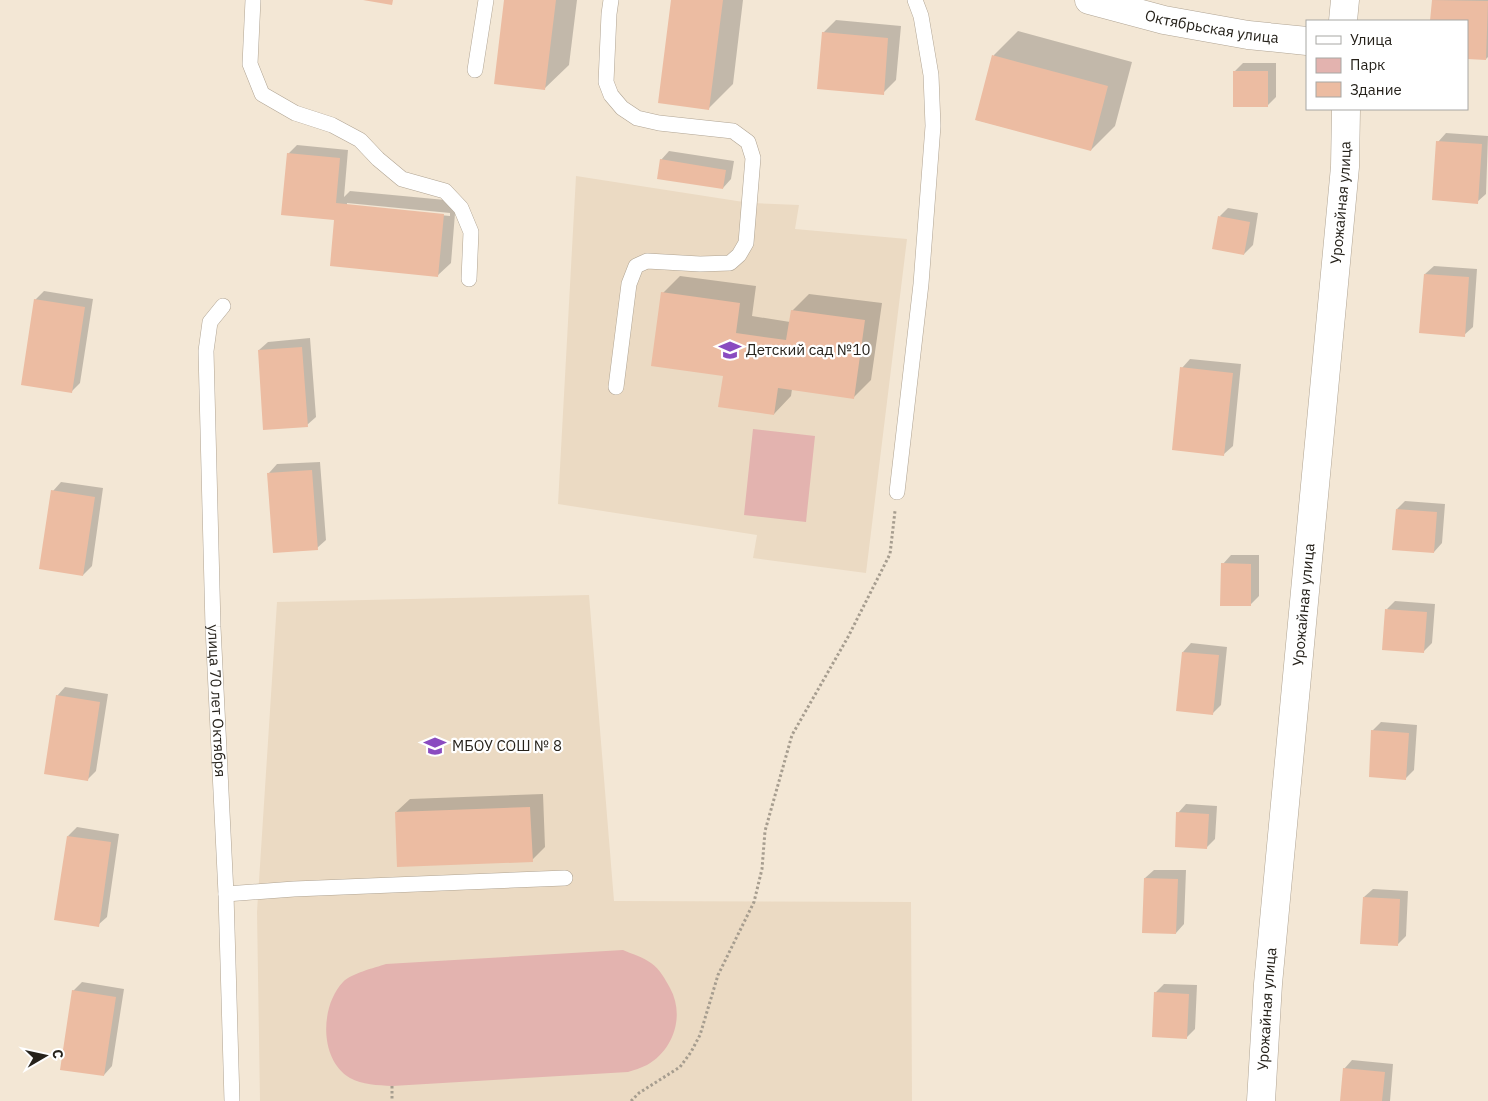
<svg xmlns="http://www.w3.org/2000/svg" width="1488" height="1101" font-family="'IBM Plex Sans',sans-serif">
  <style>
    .built { fill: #ebdac3 }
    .green { fill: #e3b3af }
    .shadow { fill: #0003; fill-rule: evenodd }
    .building { fill: #ecbca2 }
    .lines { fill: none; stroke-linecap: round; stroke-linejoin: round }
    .lane-casing { stroke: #b0a493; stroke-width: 16 }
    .street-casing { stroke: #b0a493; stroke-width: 29 }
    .path { stroke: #a69d8f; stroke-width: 3; stroke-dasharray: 2.5 2.5; stroke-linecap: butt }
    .lane { stroke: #fff; stroke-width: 15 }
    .street { stroke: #fff; stroke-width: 28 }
    .labels { text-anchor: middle; stroke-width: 4.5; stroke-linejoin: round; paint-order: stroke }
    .street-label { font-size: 15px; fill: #26221b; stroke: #fff }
    .poi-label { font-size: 15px; fill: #26221b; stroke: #fff; text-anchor: start }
  </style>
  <rect width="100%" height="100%" fill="#f3e7d5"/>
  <path class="built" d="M 576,176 L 750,203 L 799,205 L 795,229 L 907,239 L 866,573 L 753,558 L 757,535 L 558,504 Z
    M 589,595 L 614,901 L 911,902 L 912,1101 L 260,1101 L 257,912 L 277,602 Z"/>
  <path class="green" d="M 753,429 L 815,436 L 806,522 L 744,515 Z
    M 623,950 C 632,954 643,957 651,963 C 660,969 665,979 670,988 C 685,1015 674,1050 647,1065 C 641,1068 634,1070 628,1072 L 392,1086 C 378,1085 362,1085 350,1078 C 319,1060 320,1006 343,982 C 352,973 374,968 386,964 Z"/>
  <path class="shadow" d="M 506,0 L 577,0 L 569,65 L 544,89 Z
    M 672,0 L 743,0 L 733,84 L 709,108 Z
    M 1433,0 L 1488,0 L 1488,57 L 1486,59 L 1467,58 L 1467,21 L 1431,21 Z
    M 836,20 L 901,26 L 896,80 L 883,93 L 823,33 Z
    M 1018,31 L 1132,62 L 1115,126 L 1091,150 L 977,120 L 994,55 Z
    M 1243,63 L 1276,63 L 1276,97 L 1267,106 L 1235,71 Z
    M 1446,133 L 1488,136 L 1486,194 L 1477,202 L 1438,142 Z
    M 297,145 L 348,150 L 344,197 L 350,191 L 456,201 L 451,263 L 437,276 L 336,219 L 288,154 ZM 347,203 L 450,213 L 450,216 L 347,206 Z
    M 669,151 L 734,161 L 731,179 L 723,188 L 661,160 Z
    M 1228,208 L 1258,213 L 1253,245 L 1244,254 L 1220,216 Z
    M 1434,266 L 1477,269 L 1473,327 L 1464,335 L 1425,274 Z
    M 680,276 L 756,286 L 752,316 L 790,322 L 792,311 L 809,294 L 882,303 L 871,380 L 854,397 L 792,389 L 791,396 L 774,414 L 724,375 L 663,293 Z
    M 44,291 L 93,299 L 80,383 L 71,392 L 35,300 Z
    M 310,338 L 316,417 L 307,425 L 259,350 L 268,342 Z
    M 1190,359 L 1241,364 L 1233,446 L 1224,454 L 1182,368 Z
    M 320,462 L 326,540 L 317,548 L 269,473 L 277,464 Z
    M 61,482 L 103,488 L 92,566 L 83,575 L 53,491 Z
    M 1405,501 L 1445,504 L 1442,543 L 1434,552 L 1397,509 Z
    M 1231,555 L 1259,555 L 1259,596 L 1250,605 L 1223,564 Z
    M 1395,601 L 1435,604 L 1432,643 L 1423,652 L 1387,609 Z
    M 1191,643 L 1227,647 L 1221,705 L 1213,713 L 1183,652 Z
    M 65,687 L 108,694 L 96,771 L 87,780 L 57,696 Z
    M 1381,722 L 1417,725 L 1414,770 L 1406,778 L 1372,731 Z
    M 543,794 L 545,847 L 532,860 L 396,812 L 410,799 Z
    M 1186,804 L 1217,806 L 1215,839 L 1206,848 L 1178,813 Z
    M 77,827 L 119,834 L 107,917 L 98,925 L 56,919 L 68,836 Z
    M 1154,870 L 1186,870 L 1184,924 L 1176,933 L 1145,878 Z
    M 1373,889 L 1408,891 L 1406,936 L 1397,945 L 1364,897 Z
    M 82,982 L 124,989 L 112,1066 L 104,1075 L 73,991 Z
    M 1164,984 L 1197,985 L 1195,1029 L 1186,1038 L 1155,993 Z
    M 1352,1060 L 1393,1064 L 1390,1101 L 1341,1101 L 1344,1069 Z"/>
  <path class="building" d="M 363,0 L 393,0 L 392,5 Z
    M 504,0 L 556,0 L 545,90 L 494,84 Z
    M 671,0 L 723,0 L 709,110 L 658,103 Z
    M 1432,0 L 1488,1 L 1486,60 L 1467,59 L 1467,21 L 1430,21 Z
    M 822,32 L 888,38 L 884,95 L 817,89 Z
    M 992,55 L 1108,86 L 1091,151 L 975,120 Z
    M 1233,71 L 1268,71 L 1268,107 L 1233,107 Z
    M 1436,141 L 1482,144 L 1478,204 L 1432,200 Z
    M 287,153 L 340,158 L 336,203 L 444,214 L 438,277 L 330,266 L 334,220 L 281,215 Z
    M 660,159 L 726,170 L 723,189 L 657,179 Z
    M 1218,216 L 1250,222 L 1244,255 L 1212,249 Z
    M 1424,274 L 1469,277 L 1465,337 L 1419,333 Z
    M 661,292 L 740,303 L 736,333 L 786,340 L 791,310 L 865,320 L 854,399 L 778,388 L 774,415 L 718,407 L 723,376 L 651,366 Z
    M 34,299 L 85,307 L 72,393 L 21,385 Z
    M 302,347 L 308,427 L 263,430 L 258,350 Z
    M 1180,367 L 1233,373 L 1224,456 L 1172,450 Z
    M 312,470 L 318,550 L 273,553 L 267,473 Z
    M 51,490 L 95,497 L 83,576 L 39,569 Z
    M 1396,509 L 1437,512 L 1434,553 L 1392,550 Z
    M 1221,563 L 1251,564 L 1251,606 L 1220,606 Z
    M 1385,609 L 1427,612 L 1424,653 L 1382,650 Z
    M 1182,652 L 1219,655 L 1213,715 L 1176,711 Z
    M 56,695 L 100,702 L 88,781 L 44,774 Z
    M 1371,730 L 1409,733 L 1406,780 L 1369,777 Z
    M 530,807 L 533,862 L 397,867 L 395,812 Z
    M 1176,812 L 1209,814 L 1207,849 L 1175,847 Z
    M 67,836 L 111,842 L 99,927 L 54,920 Z
    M 1144,878 L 1178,879 L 1176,934 L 1142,933 Z
    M 1363,897 L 1400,899 L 1398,946 L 1360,944 Z
    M 72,990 L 116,997 L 104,1076 L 60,1070 Z
    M 1154,992 L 1189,994 L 1187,1039 L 1152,1037 Z
    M 1343,1068 L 1385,1072 L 1382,1101 L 1340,1101 Z"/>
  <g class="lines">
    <g class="lane-casing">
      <g id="lane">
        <path d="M 253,0 L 250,64 L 262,94 L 295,113 L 332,125 L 360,140 L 378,159 L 402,179 L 445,191 L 461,208 L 471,232 L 469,279"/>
        <path d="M 611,0 L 609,14 L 606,82 L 611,95 L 622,108 L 637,118 L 659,123 L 733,131 L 748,142 L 753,158 L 746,243 L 739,255 L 730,263 L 700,264 L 647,261 L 636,266 L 629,284 L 616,387"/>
        <path d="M 475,70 L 486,0"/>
        <path id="s1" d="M 223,306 L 210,322 L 206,351 L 213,627 L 226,894 L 232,1101"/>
        <path d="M 897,492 L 921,284 L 933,126 L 931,75 L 921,16 L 915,0"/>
        <path d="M 226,894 L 294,889 L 565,878"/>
      </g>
    </g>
    <g class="street-casing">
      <g id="street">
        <path id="s2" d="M 1089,0 L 1164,20 L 1248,35 L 1307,41"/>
        <path d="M 1343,21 L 1345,0"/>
        <path id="s3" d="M 1261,1101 L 1268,984 L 1345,167 L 1346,109"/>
      </g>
    </g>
    <path class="path" d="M 392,1086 L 392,1101
      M 631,1101 L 639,1093 L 680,1067 L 691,1052 L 700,1035 L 718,975 L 754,902 L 762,869 L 765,831 L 792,735 L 848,637 L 890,554 L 895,511"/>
    <use href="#lane" class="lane"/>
    <use href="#street" class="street"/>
  </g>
  <defs>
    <g id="school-bare" transform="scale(1.725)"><path d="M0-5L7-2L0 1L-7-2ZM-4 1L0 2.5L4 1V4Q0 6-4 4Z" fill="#8a4bc0" stroke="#fff" stroke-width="2.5" paint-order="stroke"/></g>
  </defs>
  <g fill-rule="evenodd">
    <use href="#school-bare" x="730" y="350"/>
    <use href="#school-bare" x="435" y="746"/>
  </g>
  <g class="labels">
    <g class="street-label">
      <text dy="5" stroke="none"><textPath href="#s2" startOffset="126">Октябрьская улица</textPath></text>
      <text dy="5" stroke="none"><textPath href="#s3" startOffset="902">Урожайная улица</textPath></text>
      <text dy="5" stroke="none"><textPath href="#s3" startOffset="498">Урожайная улица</textPath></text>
      <text dy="5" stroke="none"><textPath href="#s1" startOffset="400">улица 70 лет Октября</textPath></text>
      <text dy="5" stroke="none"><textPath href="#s3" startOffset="92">Урожайная улица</textPath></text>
    </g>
    <g class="poi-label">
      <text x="746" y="355">Детский сад №10</text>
      <text x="452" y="751">МБОУ СОШ № 8</text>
    </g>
  </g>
  <rect x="1306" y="20" width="162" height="90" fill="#ffffff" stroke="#a8a7a4"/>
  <rect x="1316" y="36" width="25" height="8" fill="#ffffff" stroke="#a8a7a4"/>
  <text x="1350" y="45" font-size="15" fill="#26221b">Улица</text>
  <rect x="1316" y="58" width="25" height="15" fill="#e3b3af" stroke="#a8a7a4"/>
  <text x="1350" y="70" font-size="15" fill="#26221b">Парк</text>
  <rect x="1316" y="82" width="25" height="15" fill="#ecbca2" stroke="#a8a7a4"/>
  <text x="1350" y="95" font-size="15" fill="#26221b">Здание</text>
  <g transform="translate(45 1056) rotate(81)" stroke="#ffffff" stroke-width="4" paint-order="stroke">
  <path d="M0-4L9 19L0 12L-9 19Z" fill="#26221b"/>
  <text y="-8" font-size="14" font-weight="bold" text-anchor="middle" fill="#26221b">С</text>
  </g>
</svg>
